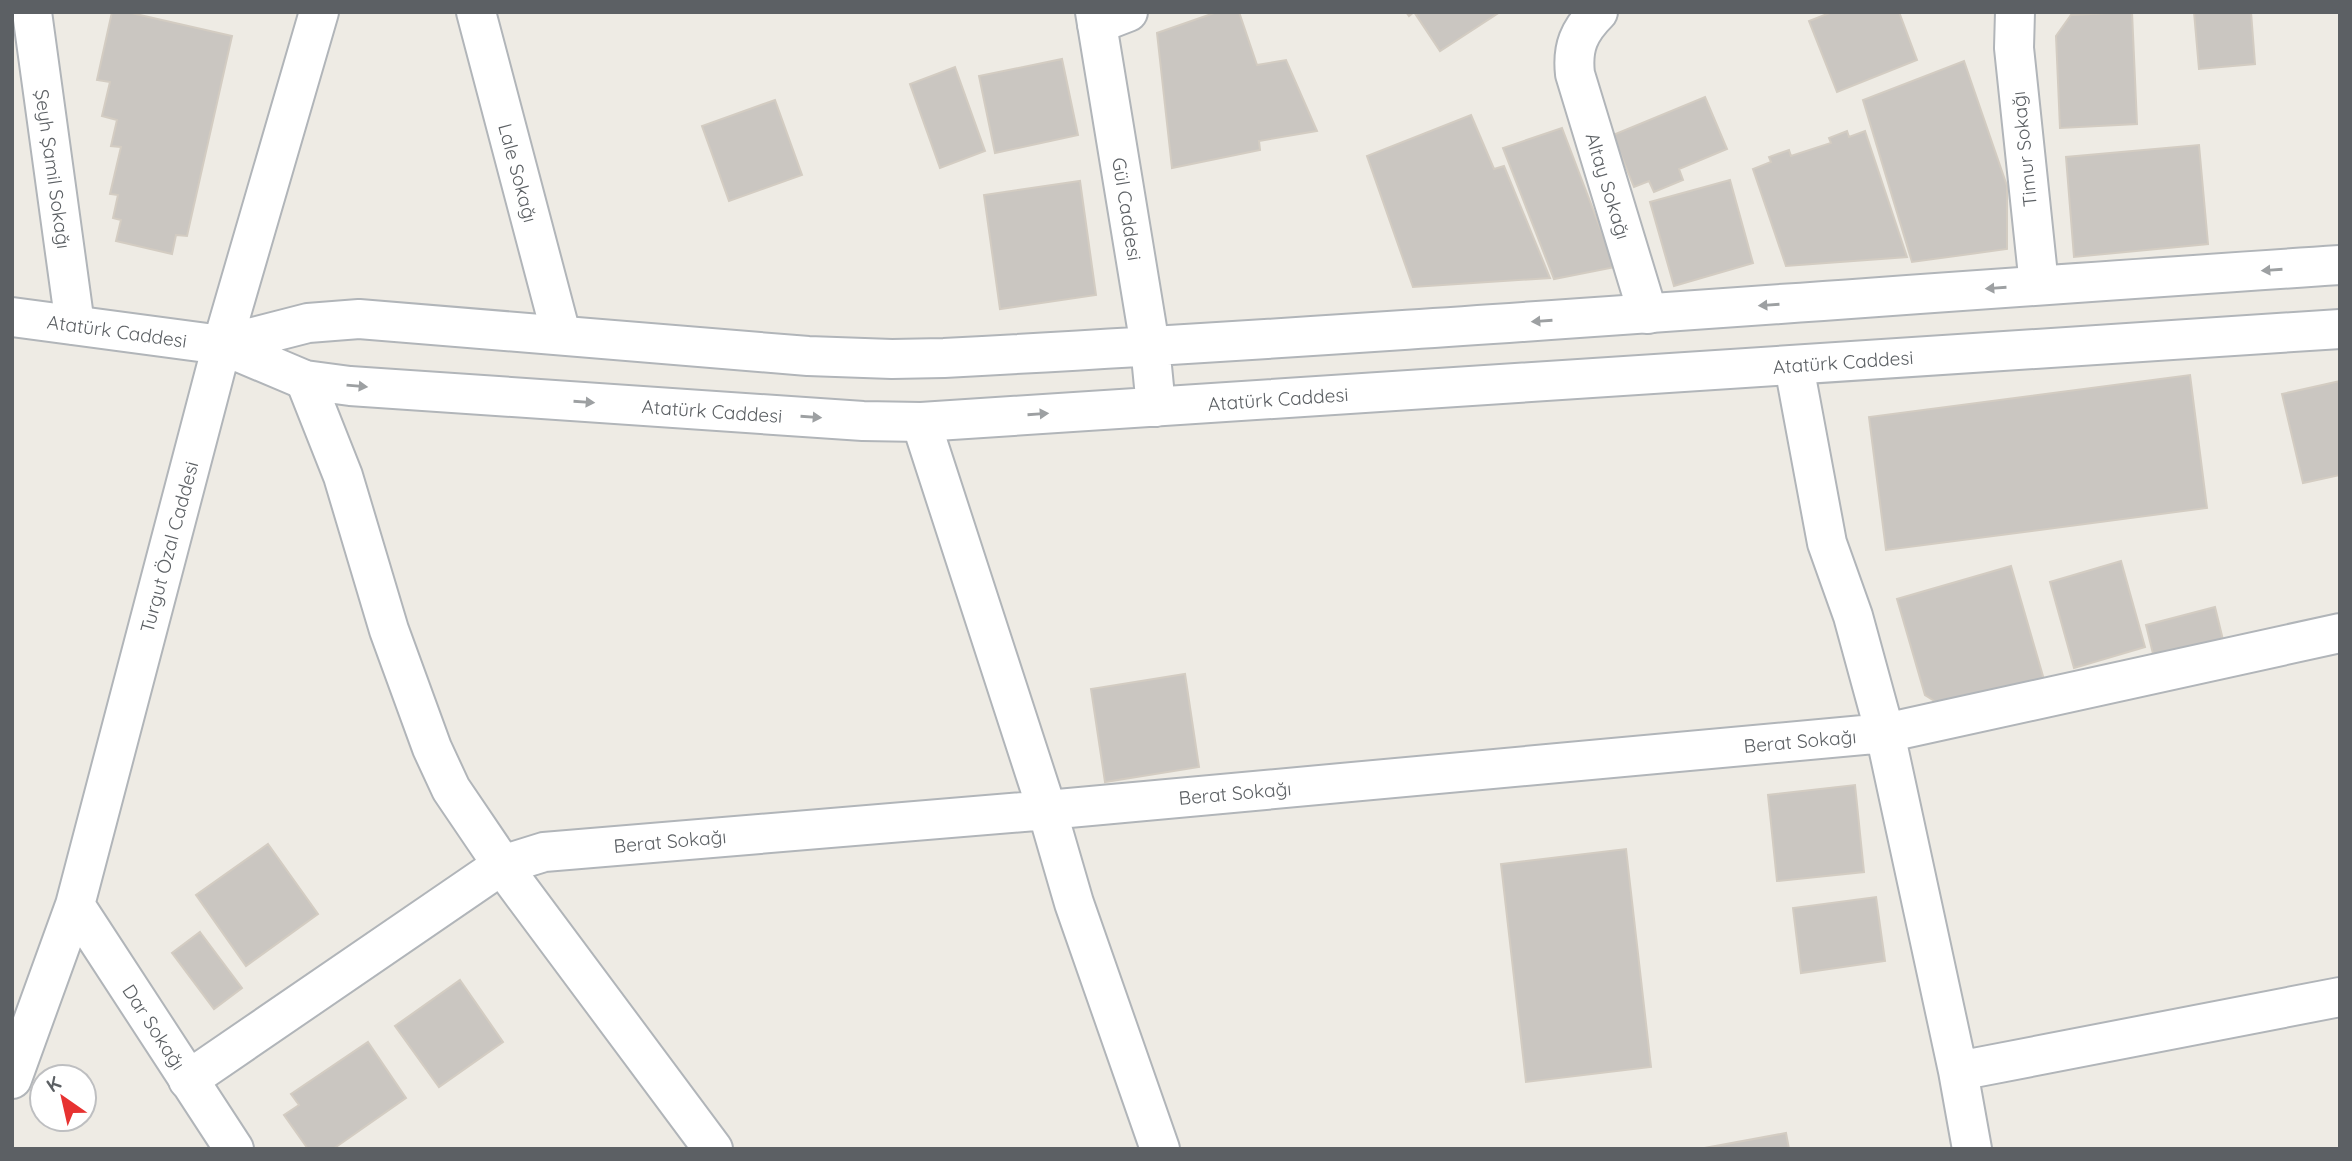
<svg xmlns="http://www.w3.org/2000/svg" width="2352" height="1161" font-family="Quicksand,sans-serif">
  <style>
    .building { fill: #cac6c1; stroke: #d3ccc2; stroke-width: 2 }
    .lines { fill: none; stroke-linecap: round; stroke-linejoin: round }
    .minor-casing { stroke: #b1b5b9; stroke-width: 42 }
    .tertiary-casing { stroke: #b1b5b9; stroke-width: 42 }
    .minor { stroke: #fff; stroke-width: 38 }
    .tertiary { stroke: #fff; stroke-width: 38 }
    .oneway { fill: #9da0a2 }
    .labels { text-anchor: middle; stroke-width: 5; stroke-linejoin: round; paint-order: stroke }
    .street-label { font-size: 19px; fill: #5c6064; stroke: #fff }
  </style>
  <rect width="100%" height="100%" fill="#eeebe4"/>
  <path class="building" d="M 112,12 L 127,12 L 232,36 L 187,236 L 176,235 L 172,254 L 116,241 L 121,220 L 113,218 L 118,195 L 110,194 L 121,147 L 111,146 L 117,120 L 102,116 L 110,82 L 97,80 Z
    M 1217,12 L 1239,12 L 1257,65 L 1286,60 L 1317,131 L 1259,141 L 1260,150 L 1172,168 L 1157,33 Z
    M 1406,12 L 1500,12 L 1440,51 L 1414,12 L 1409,16 Z
    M 1832,12 L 1899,12 L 1917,60 L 1837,92 L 1809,21 Z
    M 2132,12 L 2137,124 L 2060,128 L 2056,36 L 2071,15 Z
    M 2194,12 L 2251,12 L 2255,64 L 2199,69 Z
    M 1062,59 L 1078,135 L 995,153 L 979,76 Z
    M 1964,61 L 2007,186 L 2007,249 L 1912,262 L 1863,100 Z
    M 955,67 L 985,151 L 940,168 L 910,84 Z
    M 1705,97 L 1727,149 L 1679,169 L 1683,180 L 1654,192 L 1649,181 L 1634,187 L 1613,135 Z
    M 775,100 L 802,175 L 729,201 L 702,126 Z
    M 1471,115 L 1494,169 L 1504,166 L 1550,278 L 1413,287 L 1367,156 Z
    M 1562,128 L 1615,267 L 1554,279 L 1503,148 Z
    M 1847,131 L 1849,137 L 1865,131 L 1907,257 L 1786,266 L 1753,169 L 1771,162 L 1769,157 L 1789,150 L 1791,156 L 1831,143 L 1829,138 Z
    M 2199,145 L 2208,244 L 2074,257 L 2066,157 Z
    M 1730,180 L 1753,263 L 1674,286 L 1650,202 Z
    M 1080,181 L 1096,295 L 1000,309 L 984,195 Z
    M 2190,375 L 2207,508 L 1886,550 L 1869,417 Z
    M 2340,381 L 2340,475 L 2303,483 L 2282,394 Z
    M 2121,561 L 2145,647 L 2074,668 L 2050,582 Z
    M 2011,566 L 2045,683 L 1949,710 L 1925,695 L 1897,599 Z
    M 2215,607 L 2224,644 L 2155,662 L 2146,625 Z
    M 1185,674 L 1199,767 L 1105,782 L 1091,689 Z
    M 1855,785 L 1864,872 L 1777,881 L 1768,795 Z
    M 268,844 L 318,914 L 246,966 L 196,895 Z
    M 1626,849 L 1651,1067 L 1526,1082 L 1501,864 Z
    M 1876,897 L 1885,961 L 1801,973 L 1793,908 Z
    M 200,932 L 242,988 L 214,1009 L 172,953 Z
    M 460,980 L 503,1042 L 439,1087 L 395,1026 Z
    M 368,1042 L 406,1098 L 333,1149 L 308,1149 L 284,1115 L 299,1105 L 291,1094 Z
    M 1786,1133 L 1789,1149 L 1706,1149 L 1705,1148 Z"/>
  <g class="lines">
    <g class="minor-casing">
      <path id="minor" d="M 32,12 L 75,325
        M 476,12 L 561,334
        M 1598,12 C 1579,31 1572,47 1575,74 L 1648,314
        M 2015,12 L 2014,48 L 2039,285
        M 1097,24 L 1128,12
        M 1794,366 L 1827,543 L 1853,616 L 1885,733 L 1958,1071 L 1972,1149
        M 305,380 L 343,476 L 389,630 L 432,748 L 451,789 L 512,879 L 713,1149
        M 921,422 L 1047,810 L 1074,903 L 1160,1149
        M 1958,1071 L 2340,997
        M 188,1080 L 502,865 L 544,852 L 1047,810 L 1885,733 L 2340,633"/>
    </g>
    <g class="tertiary-casing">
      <path id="tertiary" d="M 1095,12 L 1150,346 L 1156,407
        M 12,317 L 222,345 L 305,380 L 350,386 L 863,421 L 921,422 L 2340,329
        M 222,345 L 308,323 L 359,319 L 808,356 L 892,359 L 944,358 C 1409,333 1874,296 2340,265
        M 75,905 L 234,1149
        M 12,1079 L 75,905 L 222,345 L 319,12"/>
    </g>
    <use href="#minor" class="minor"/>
    <use href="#tertiary" class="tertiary"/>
  </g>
  <defs><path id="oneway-solid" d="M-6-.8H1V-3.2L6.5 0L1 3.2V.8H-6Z" transform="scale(1.75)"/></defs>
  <g class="oneway">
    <use href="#oneway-solid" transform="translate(2272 270) rotate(176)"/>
    <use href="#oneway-solid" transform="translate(1996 288) rotate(176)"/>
    <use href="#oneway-solid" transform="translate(1769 305) rotate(176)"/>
    <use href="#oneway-solid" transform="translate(1542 321) rotate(176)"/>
    <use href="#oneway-solid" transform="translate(357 386) rotate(5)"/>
    <use href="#oneway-solid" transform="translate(584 402) rotate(4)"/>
    <use href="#oneway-solid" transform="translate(1038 414) rotate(-4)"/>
    <use href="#oneway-solid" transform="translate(811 417) rotate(4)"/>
  </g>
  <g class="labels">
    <g class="street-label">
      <text transform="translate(2024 149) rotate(-96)" y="7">Timur Sokağı</text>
      <text transform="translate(53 169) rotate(82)" y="7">Şeyh Şamil Sokağı</text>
      <text transform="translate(518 173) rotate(75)" y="7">Lale Sokağı</text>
      <text transform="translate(1608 186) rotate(73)" y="7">Altay Sokağı</text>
      <text transform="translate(1127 209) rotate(81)" y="7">Gül Caddesi</text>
      <text transform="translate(117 331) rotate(8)" y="7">Atatürk Caddesi</text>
      <text transform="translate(1843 362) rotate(-4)" y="7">Atatürk Caddesi</text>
      <text transform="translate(1278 399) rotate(-4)" y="7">Atatürk Caddesi</text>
      <text transform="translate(712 411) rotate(4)" y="7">Atatürk Caddesi</text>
      <text transform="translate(169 547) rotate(-75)" y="7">Turgut Özal Caddesi</text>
      <text transform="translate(1800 741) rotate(-5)" y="7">Berat Sokağı</text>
      <text transform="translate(1235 793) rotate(-5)" y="7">Berat Sokağı</text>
      <text transform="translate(670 841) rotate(-5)" y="7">Berat Sokağı</text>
      <text transform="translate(154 1027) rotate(57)" y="7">Dar Sokağı</text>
    </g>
  </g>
  <rect width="2352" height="1161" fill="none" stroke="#5c6064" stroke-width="28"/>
  <g transform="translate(63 1098) rotate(326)"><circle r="33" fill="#ffffff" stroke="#bebfc1" stroke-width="2"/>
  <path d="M0-5L12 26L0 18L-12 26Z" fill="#e73231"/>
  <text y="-10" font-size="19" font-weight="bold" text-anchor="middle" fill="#5c6064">K</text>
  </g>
</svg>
